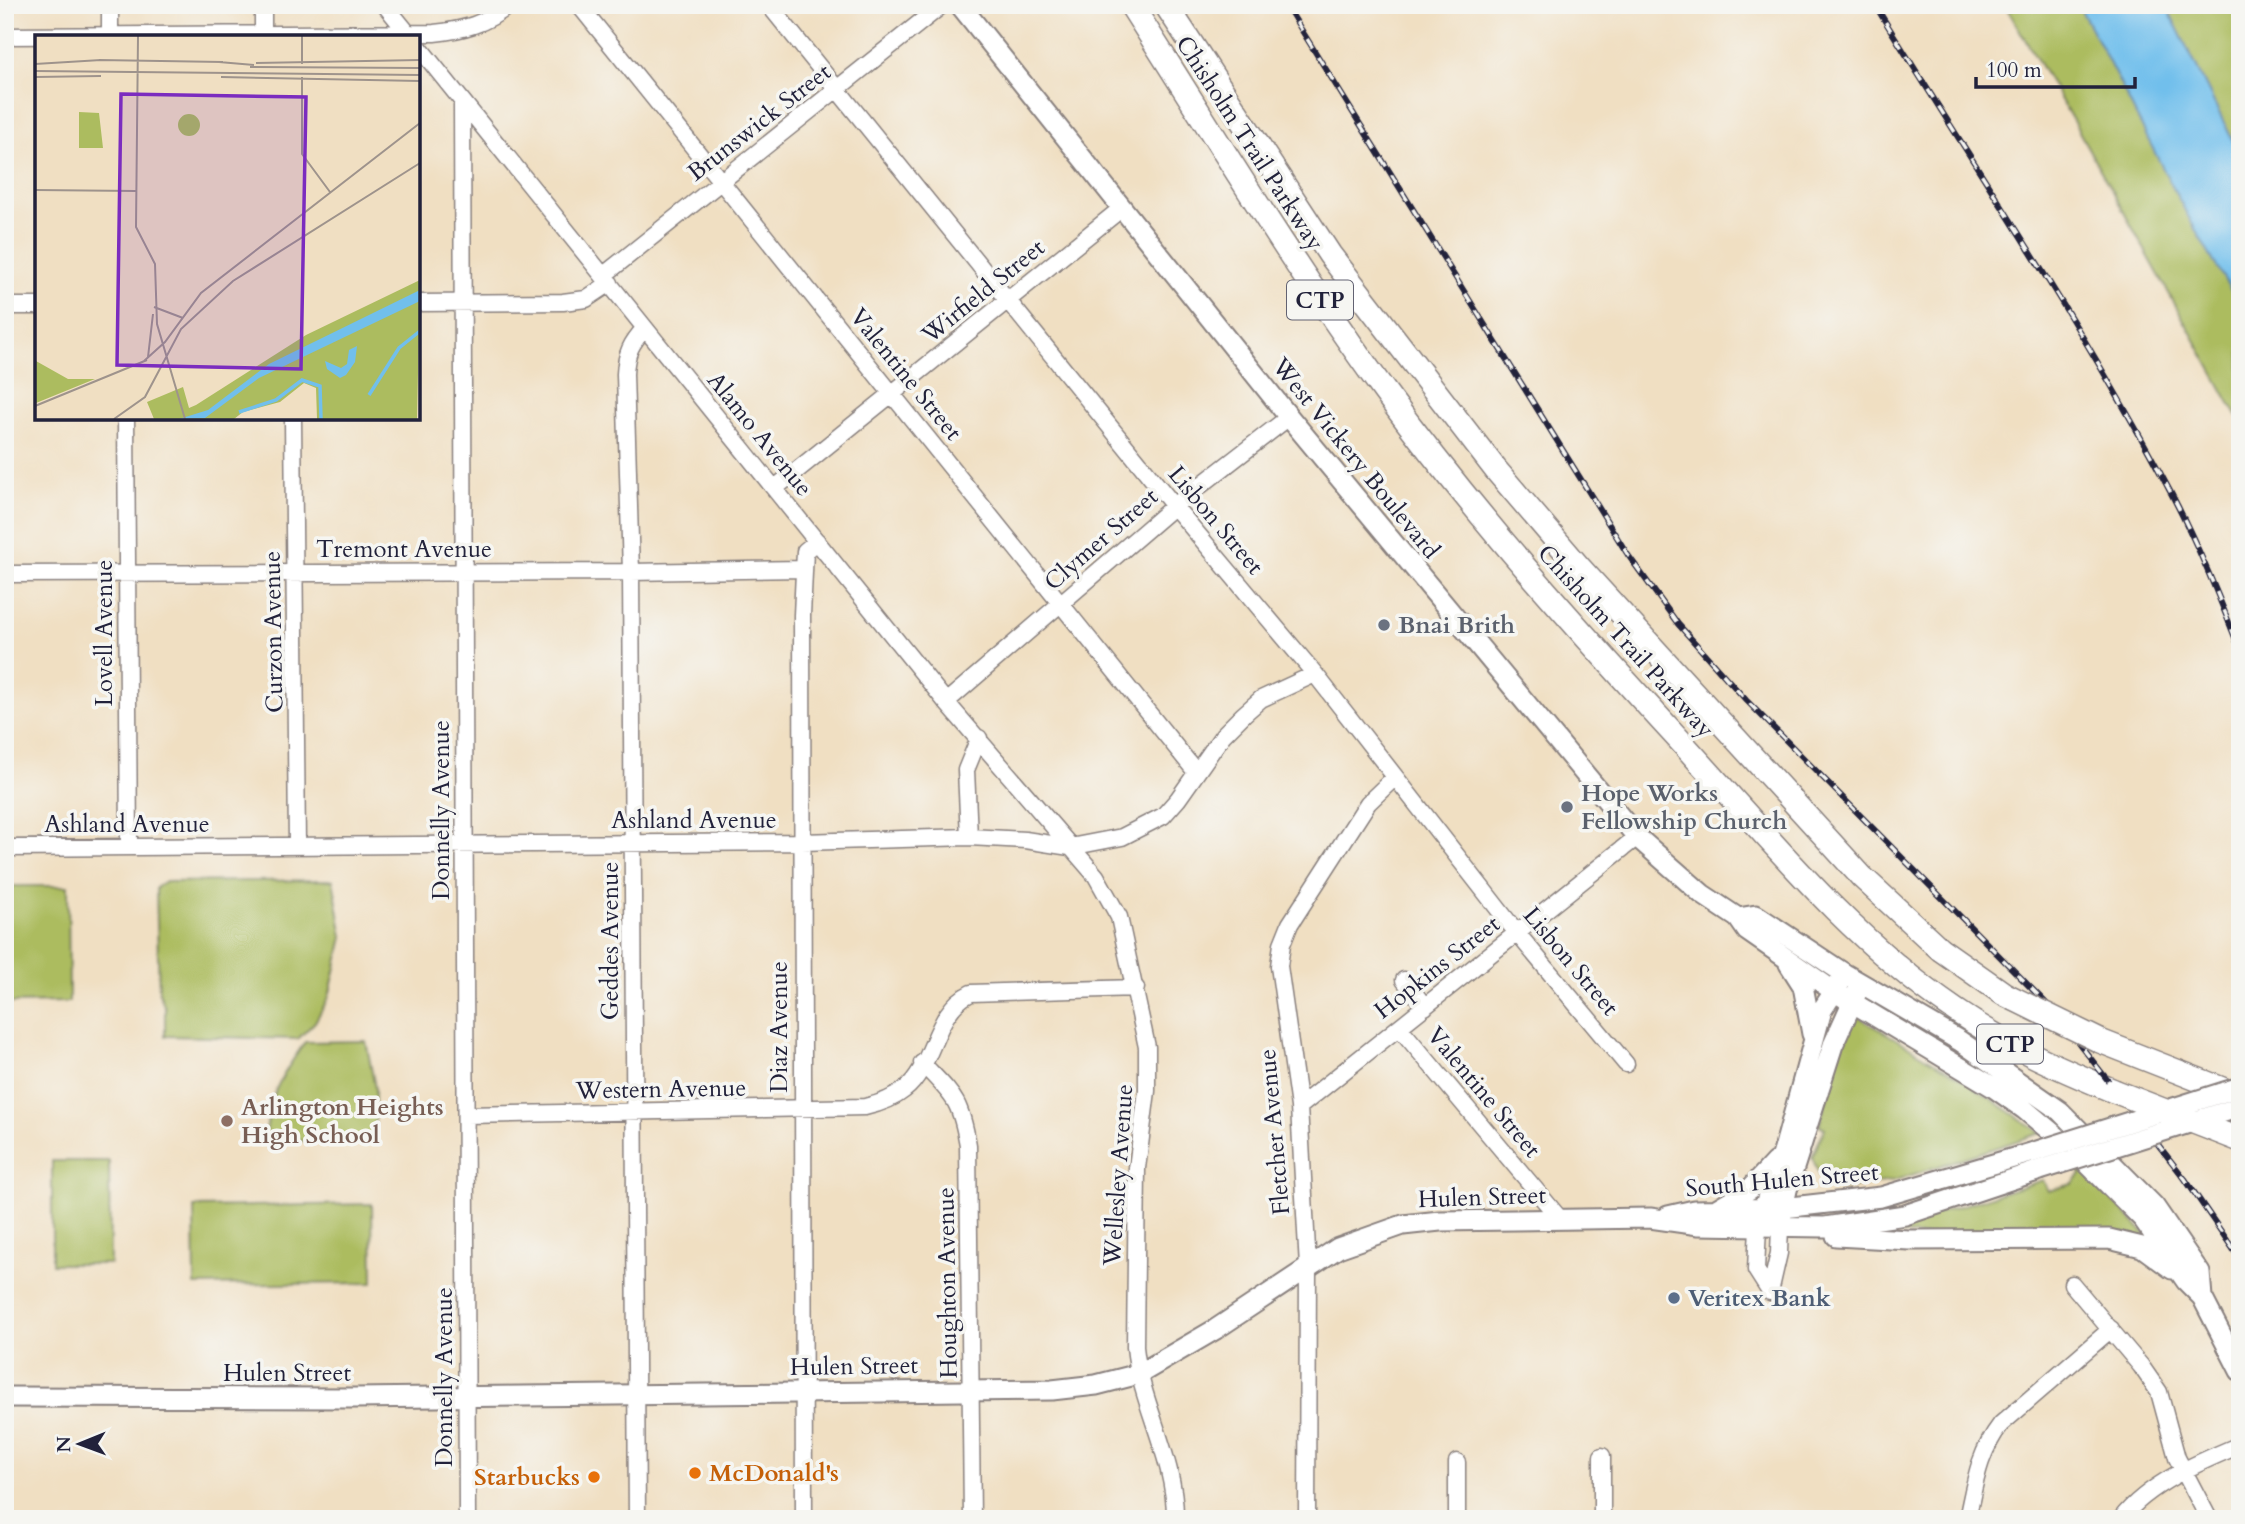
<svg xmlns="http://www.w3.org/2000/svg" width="2245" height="1524" font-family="Cardo,serif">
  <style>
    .green { fill: #acbc5f; stroke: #676f4d; stroke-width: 2 }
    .water { fill: #71bfec; stroke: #4a7094; stroke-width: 2 }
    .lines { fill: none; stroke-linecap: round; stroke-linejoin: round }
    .minor-casing { stroke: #89807e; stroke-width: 19 }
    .major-casing { stroke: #89807e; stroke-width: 23 }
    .highway-casing { stroke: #89807e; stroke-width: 26 }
    .minor { stroke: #fff; stroke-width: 16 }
    .major { stroke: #fff; stroke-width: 19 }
    .highway { stroke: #fff; stroke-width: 23 }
    .rail-casing { stroke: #22223b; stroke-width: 6 }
    .rail { stroke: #f6f6f2; stroke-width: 3.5; stroke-dasharray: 10; stroke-linecap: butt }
    .major-bridge-casing { stroke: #89807e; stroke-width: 23; stroke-linecap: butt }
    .highway-bridge-casing { stroke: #89807e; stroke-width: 26; stroke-linecap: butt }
    .major-bridge { stroke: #fff; stroke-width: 19 }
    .highway-bridge { stroke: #fff; stroke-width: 23 }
    .worship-dot { fill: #6b7280; stroke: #f6f6f2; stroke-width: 2.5 }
    .education-dot { fill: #8d6e63; stroke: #f6f6f2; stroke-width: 2.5 }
    .service-dot { fill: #5c6f8a; stroke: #f6f6f2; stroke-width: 2.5 }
    .food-dot { fill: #e8710a; stroke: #f6f6f2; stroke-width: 2.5 }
    .labels { text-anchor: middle; stroke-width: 7; stroke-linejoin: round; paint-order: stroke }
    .shield { fill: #f6f6f2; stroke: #626272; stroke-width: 2 }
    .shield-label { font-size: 23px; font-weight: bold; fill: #22223b }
    .street-label { font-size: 24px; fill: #22223b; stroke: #f6f6f2 }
    .worship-label { font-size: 24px; font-weight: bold; fill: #5b616d; stroke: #f6f6f2; text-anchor: start }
    .education-label { font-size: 24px; font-weight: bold; fill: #785e54; stroke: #f6f6f2; text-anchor: start }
    .service-label { font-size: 24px; font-weight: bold; fill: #4e5e75; stroke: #f6f6f2; text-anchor: start }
    .food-label { font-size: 24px; font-weight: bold; fill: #c56008; stroke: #f6f6f2; text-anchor: start }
    .inset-river { fill: none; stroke: #71bfec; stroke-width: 3.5 }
    .inset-road { fill: none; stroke: #9e938c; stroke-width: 2 }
    .view { fill: #7b2cbf; fill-opacity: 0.15; stroke: #7b2cbf; stroke-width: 3.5 }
    .inset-edge { fill: none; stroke: #22223b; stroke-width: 3.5 }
  </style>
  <rect width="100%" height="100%" fill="#f6f6f2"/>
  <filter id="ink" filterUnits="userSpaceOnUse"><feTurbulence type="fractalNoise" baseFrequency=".0143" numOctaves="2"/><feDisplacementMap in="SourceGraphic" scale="14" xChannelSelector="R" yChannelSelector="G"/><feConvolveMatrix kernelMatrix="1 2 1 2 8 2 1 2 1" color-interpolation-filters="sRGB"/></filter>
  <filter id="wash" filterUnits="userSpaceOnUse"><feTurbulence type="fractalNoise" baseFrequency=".00686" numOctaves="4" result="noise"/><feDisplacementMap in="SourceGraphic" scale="28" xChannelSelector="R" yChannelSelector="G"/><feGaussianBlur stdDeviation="1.57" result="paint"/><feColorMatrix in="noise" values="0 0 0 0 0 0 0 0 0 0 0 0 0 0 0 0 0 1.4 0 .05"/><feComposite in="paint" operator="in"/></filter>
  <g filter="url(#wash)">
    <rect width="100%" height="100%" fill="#f0dfc2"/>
    <path class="green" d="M 2005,5 L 2240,5 L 2240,421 L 2072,119 Z
      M 333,880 L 343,937 L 329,997 L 315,1022 L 298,1039 L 165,1036 L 165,1008 L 159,992 L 156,888 L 164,882 Z
      M 5,886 L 68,886 L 69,1002 L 5,1003 Z
      M 1859,1017 L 1956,1075 L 2041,1133 L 1896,1180 L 1844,1189 L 1831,1186 L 1820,1177 L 1812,1157 L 1825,1128 L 1819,1125 C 1829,1098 1837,1031 1859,1017 Z
      M 366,1041 L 375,1088 L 375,1135 L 368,1142 L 266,1140 C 267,1096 281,1077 305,1042 Z
      M 52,1161 L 109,1161 L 110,1264 L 52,1264 Z
      M 2082,1168 L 2155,1244 L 2125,1233 L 2107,1232 L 1916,1236 L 1875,1228 L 1941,1212 L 2043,1180 L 2048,1191 L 2072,1184 L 2081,1174 L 2078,1169 Z
      M 372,1204 L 373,1283 L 195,1285 L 194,1207 Z"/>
    <path class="water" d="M 2078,5 L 2166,5 L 2240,155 L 2240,304 C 2178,210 2134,104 2078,5 Z"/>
  </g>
  <g filter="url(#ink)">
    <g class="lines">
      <g class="minor-casing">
        <path id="minor" d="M 110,5 L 110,35
          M 385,5 L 411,37
          M 579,5 L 1196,772
          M 769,5 L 1174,506 L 1315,674 L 1517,933 L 1626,1064
          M 263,34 L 263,5
          M 5,36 L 434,33 C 463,30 486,24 509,5
          M 418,46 L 946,702 L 1096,876 L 1119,917 L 1147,1047 L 1147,1091 L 1137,1168 L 1135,1347 C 1141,1406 1176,1459 1175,1519
          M 462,101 L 467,1519
          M 604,275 L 942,5
          M 418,303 L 563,302 L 586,299 L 610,283
          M 5,306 L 37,306
          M 126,418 L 129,847
          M 293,418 L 297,846
          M 775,488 L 1122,208
          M 5,574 L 631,572 L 803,569
          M 946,702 L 1174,506 L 1289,417
          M 969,837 L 966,770 L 979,738
          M 5,848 L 802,842 L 969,837 L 1025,840 L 1070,847 L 1122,837 L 1163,816 L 1178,799 L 1223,735 L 1244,714 L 1261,699 L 1315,674
          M 1404,980 L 1425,1007
          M 1399,1027 L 1560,1219
          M 922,1063 C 953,1096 960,1098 968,1145 L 972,1519
          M 1299,1107 L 1637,837
          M 466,1115 L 865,1107 C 878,1104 893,1099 904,1090 C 935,1066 933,1011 971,993 L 1136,988
          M 1758,1226 L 1756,1270 L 1770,1292
          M 2072,1284 L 2141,1366 L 2159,1392 L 2177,1458 L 2209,1519
          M 1770,1292 L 1779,1253 L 1780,1226
          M 1602,1456 L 1602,1519
          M 1457,1462 L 1457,1519
          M 637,1519 L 631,572 L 625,374 C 626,353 631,343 645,328
          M 804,1519 L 802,615 L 805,551 L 817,541
          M 1307,1519 L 1308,1267 L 1299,1107 L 1279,966 L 1282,944 L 1290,924 L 1368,803 L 1395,777
          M 1967,1519 C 1975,1483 1978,1454 2001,1424 L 2111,1329
          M 2121,1519 C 2148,1484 2199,1462 2240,1445"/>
      </g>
      <g class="major-casing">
        <path id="major" d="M 960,5 L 1289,417 L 1637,837 L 1702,894 L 1738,918 L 1747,931 L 1835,992 L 1993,1087 L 2024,1109 L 2080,1156 L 2143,1219 L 2186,1281 L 2202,1297 L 2240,1371
          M 1738,918 L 1756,915 L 1845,974 L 1960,1041 L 2060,1111 L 2154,1206 L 2200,1273 L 2202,1297
          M 1789,964 L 1803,986 L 1812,1034
          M 1718,1208 L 1750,1189 L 1775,1162
          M 1668,1216 L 1694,1210 L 1783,1208 L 1881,1197 L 2034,1152
          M 1781,1218 L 1787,1190 L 1833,1045 L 1857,992
          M 1760,1219 L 1783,1153 L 1822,1010 L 1841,981
          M 1836,1236 L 1909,1240 L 2109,1239 L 2142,1247 L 2172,1269
          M 5,1397 L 354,1398 L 1052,1390 L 1096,1385 L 1139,1374 L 1216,1329 L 1338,1248 L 1403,1225 L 1440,1221 L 1650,1218 L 1699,1225 L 1825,1227 L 1905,1215 L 2040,1170"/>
      </g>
      <g class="highway-casing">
        <path id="highway" d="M 1131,5 C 1214,135 1294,267 1385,392 C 1476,516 1579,631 1684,745 C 1768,837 1850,939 1955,1010 C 2004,1044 2058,1068 2114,1091
          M 1166,5 L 1330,255 L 1496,470 L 1578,566 L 1862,877 L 1940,949
          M 2100,1041 L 2240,1096"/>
      </g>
      <use href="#minor" class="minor"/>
      <use href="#major" class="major"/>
      <use href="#highway" class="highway"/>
      <g class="rail-casing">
        <path id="rail" d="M 1286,5 L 1628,555 L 1678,624 L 1746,700 L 2052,1009 L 2185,1179 L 2240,1259
          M 1875,5 C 1975,167 2083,326 2172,495 C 2198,545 2219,597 2240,650"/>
      </g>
      <use href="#rail" class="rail"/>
      <g class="major-bridge-casing">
        <path id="major-bridge" d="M 2034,1152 L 2240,1087
          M 2040,1170 L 2240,1107"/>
      </g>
      <g class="highway-bridge-casing">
        <path id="highway-bridge" d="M 1940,949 L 2004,994 L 2100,1041
          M 2114,1091 L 2240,1140"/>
      </g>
      <use href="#major-bridge" class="major-bridge"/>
      <use href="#highway-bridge" class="highway-bridge"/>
    </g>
  </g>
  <g class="worship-dot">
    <circle cx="1384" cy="625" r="7"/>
    <circle cx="1567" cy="807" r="7"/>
  </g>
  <circle class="education-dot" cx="227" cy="1121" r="7"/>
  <circle class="service-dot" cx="1674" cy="1298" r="7"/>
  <g class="food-dot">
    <circle cx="695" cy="1473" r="7"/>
    <circle cx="594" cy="1477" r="7"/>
  </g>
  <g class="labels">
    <g class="shield">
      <rect x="1287" y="280.5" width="66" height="39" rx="5"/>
      <rect x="1977" y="1024.5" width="66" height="39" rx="5"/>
    </g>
    <g class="shield-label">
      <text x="1320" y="308">CTP</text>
      <text x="2010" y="1052">CTP</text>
    </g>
    <g class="street-label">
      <text transform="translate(759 122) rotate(-38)" y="8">Brunswick Street</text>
      <text transform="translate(1250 143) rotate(57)" y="8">Chisholm Trail Parkway</text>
      <text transform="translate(983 291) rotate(-39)" y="8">Wirfield Street</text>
      <text transform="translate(906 374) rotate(51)" y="8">Valentine Street</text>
      <text transform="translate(760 434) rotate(51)" y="8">Alamo Avenue</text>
      <text transform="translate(1356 458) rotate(51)" y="8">West Vickery Boulevard</text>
      <text transform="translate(1216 520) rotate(50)" y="8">Lisbon Street</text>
      <text transform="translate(1101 539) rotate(-41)" y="8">Clymer Street</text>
      <text x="404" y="557">Tremont Avenue</text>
      <text transform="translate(273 632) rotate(-91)" y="8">Curzon Avenue</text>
      <text transform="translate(104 633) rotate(-90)" y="8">Lovell Avenue</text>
      <text transform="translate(1626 641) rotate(48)" y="8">Chisholm Trail Parkway</text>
      <text transform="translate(441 810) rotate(-90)" y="8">Donnelly Avenue</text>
      <text x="694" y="828">Ashland Avenue</text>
      <text x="127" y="832">Ashland Avenue</text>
      <text transform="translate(610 941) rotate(-90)" y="8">Geddes Avenue</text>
      <text transform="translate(1571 961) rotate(50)" y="8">Lisbon Street</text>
      <text transform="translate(1437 967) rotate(-38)" y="8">Hopkins Street</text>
      <text transform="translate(779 1027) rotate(-90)" y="8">Diaz Avenue</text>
      <text transform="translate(661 1089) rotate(-1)" y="8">Western Avenue</text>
      <text transform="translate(1484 1092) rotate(50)" y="8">Valentine Street</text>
      <text transform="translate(1274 1132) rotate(-95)" y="8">Fletcher Avenue</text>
      <text transform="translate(1118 1175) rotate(-86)" y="8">Wellesley Avenue</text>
      <text transform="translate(1782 1180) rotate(-5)" y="8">South Hulen Street</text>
      <text transform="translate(1482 1197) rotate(-2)" y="8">Hulen Street</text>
      <text transform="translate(947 1283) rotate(-91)" y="8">Houghton Avenue</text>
      <text transform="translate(854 1366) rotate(-1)" y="8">Hulen Street</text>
      <text x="287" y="1381">Hulen Street</text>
      <text transform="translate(444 1377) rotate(-90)" y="8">Donnelly Avenue</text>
    </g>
    <g class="worship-label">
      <text x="1398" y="633">Bnai Brith</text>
      <text x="1581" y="801">Hope Works<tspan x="1581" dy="28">Fellowship Church</tspan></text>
    </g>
    <g class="education-label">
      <text x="241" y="1115">Arlington Heights<tspan x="241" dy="28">High School</tspan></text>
    </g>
    <g class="service-label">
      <text x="1688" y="1306">Veritex Bank</text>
    </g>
    <g class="food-label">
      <text x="709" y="1481">McDonald's</text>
      <text x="580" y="1485" text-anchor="end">Starbucks</text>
    </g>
  </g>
  <g transform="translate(35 35)">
    <rect width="385" height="385" fill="#f0dfc2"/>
    <path d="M 44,77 L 64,78 L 68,113 L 44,113 ZM143 90a11 11 0 1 1 22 0a11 11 0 1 1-22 0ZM 385,245 L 382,384 L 282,384 L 281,353 L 269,348 L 245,367 L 208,377 L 199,384 L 119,384 L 112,367 L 148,352 L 154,373 L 161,370 L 271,300 ZM 1,326 L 33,344 L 60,344 L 1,368 Z" fill="#acbc5f"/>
    <path d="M 385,255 L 385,266 L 224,343 L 170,383 L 144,384 L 173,375 L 234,329 ZM 322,311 L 320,327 L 311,340 L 305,343 L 292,334 L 290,326 L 306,333 L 312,329 L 314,315 Z" fill="#71bfec"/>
    <path class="inset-river" d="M 334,360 L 364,313 L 385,296M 204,377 L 241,365 L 267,345 L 285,351 L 286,384"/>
    <path class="inset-road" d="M 103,1 L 101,192 L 120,229 L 122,289 L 150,384M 64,25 L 188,27M 184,27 L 219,30M 221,28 L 385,25M 0,29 L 66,25M 267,29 L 267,1M 215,32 L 385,33M 0,36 L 385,40M 0,42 L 66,41M 186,42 L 385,46M 267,42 L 267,119 L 295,157M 0,155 L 101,156M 119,272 L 148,283M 113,322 L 118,279M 109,326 L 130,307 L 166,258 L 385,88M 0,371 L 112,325M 79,384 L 110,362 L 146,294 L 198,246 L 385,128"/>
    <path class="view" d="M 86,59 L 271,62 L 266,334 L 82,330 Z"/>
    <rect width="385" height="385" class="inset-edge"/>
  </g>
  <rect width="2245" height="1524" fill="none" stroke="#f6f6f2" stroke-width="28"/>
  <g transform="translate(80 1444) rotate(269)" stroke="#f6f6f2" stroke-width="5" paint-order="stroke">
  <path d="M0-5L12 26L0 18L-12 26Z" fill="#22223b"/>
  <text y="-10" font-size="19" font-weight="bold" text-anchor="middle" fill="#22223b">N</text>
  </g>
  <path d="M1976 77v10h159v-10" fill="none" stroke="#22223b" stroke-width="3.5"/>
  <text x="1986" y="77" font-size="21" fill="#22223b" stroke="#f6f6f2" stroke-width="5" paint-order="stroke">100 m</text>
</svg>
